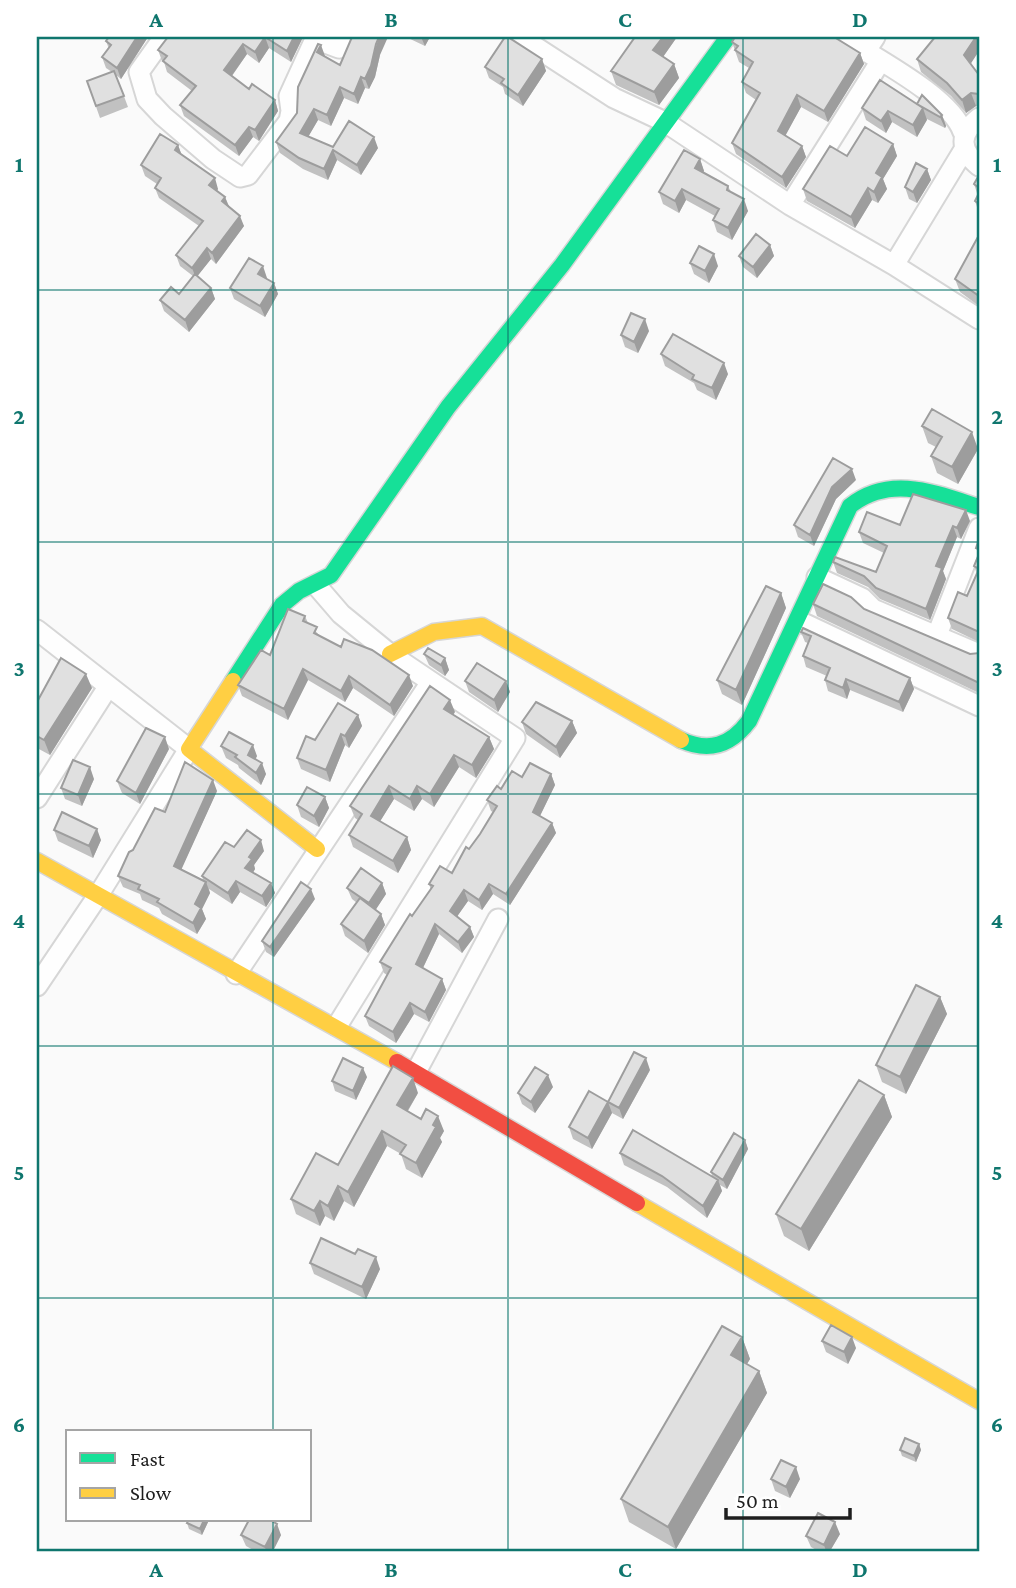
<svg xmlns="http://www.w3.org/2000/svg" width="1016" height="1588" font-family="'Crimson Pro',serif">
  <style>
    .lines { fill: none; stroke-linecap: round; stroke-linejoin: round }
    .street-casing { stroke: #d6d6d6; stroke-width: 23 }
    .fast-casing { stroke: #d6d6d6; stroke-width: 19 }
    .slow-casing { stroke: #d6d6d6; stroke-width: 19 }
    .jam-casing { stroke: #d6d6d6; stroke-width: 19 }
    .street { stroke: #fefefe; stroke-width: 19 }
    .fast { stroke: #16e098; stroke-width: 16 }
    .slow { stroke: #ffcf43; stroke-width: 16 }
    .jam { stroke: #f24e42; stroke-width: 16 }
    .wall { fill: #c1c1c1 }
    .shaded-wall { fill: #9d9d9d }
    .building { fill: #e0e0e0; stroke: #9d9d9d; stroke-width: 2 }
    .grid { fill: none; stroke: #0f766e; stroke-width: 2; stroke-opacity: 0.55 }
    .neatline { fill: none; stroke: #0f766e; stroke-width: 2.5 }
    .grid-label { font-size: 23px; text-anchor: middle; font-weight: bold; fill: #0f766e }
  </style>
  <rect width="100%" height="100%" fill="#fafafa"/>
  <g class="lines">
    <g class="street-casing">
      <path id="street" d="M 164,37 L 139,72 L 147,99 L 163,116 L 213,159 L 240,177 L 248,175 L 289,121 L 291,111 L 289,96 L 316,37
        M 520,37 L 614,98 L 665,122 L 790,205 L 894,265 L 979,319
        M 843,37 C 876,59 950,96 963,132
        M 315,39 L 339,48 L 347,37
        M 865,52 L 875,37
        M 979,118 C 959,134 959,149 979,166
        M 790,205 L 880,62
        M 894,265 L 965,148
        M 817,577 L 862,598 L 873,609 L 979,654
        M 316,585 L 341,614 L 390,654 L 515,738 L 337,1026
        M 799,621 L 979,706
        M 37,630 L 189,749 L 99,894 L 37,986
        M 937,635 L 979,528
        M 37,798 L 108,687
        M 236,974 L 431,682
        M 416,1072 L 498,919"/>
    </g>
    <g class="fast-casing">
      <path id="fast" d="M 233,681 L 282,605 L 299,591 L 331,575 L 448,407 L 562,265 L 728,37
        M 681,740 C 710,753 731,745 749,721 L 850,506 C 890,474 935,493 979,507"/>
    </g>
    <g class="slow-casing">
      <path id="slow" d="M 390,654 L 434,632 L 482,626 L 681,740
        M 233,681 L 189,749 L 317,849
        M 37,861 L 397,1062
        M 637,1203 L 979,1401"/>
    </g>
    <g class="jam-casing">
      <path id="jam" d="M 397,1062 L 637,1203"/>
    </g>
    <use href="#street" class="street"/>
    <use href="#fast" class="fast"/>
    <use href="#slow" class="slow"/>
    <use href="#jam" class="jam"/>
  </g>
  <path class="wall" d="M 109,37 L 148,37 L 121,79 L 116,75 L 128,107 L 100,118 L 87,81 L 112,72 L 106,68 L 102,57 L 109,49 L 106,41 Z
    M 168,37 L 303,37 L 291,62 L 269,48 L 259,63 L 247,54 L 232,76 L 249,89 L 275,100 L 278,111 L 259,141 L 253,137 L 239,156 L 184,116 L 180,105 L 192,91 L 167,72 L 164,62 L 162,61 L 158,50 Z
    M 406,37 L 430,37 L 425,46 Z
    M 677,37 L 663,57 L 674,64 L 679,78 L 659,105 L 616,85 L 611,71 Z
    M 732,42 L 860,53 L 864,64 L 828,122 L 801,107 L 785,135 L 802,146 L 806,157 L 786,188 L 736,154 L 732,143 L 756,100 L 746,93 L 742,82 L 749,68 L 739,62 Z
    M 380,55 L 375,77 L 369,89 L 365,88 L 358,104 L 344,98 L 331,126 L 318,120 L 308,137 L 333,147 L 378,148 L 361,175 L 337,160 L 328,180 L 303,169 L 280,153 L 276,142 L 297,113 L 298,87 L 325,56 L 340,65 Z
    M 542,59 L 546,71 L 523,106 L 505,94 L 503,87 L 489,78 L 485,67 Z
    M 917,59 L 971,64 L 979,75 L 979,107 L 976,106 L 966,113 L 951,96 L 921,72 Z
    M 917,104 L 942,115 L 946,126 L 945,128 L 927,119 L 917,137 L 892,122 L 886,133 L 866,120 L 862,108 Z
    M 893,144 L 897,156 L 883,179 L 887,189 L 878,203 L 872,200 L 855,228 L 807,201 L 803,189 L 847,156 Z
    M 178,145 L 182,156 L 218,189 L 217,191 L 225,197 L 229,206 L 244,226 L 216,264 L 211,259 L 197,276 L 211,288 L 215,299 L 189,332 L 164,311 L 160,300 L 179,294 L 193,276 L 180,266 L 176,255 L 199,226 L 159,198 L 155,188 L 157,184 L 145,176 L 141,165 Z
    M 700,159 L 704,171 L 703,172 L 728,186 L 731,192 L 748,211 L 732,240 L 717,232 L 713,220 L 715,216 L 686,200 L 679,213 L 663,204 L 659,192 Z
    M 927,169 L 931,180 L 917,203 L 909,199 L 905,187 Z
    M 979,175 L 979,213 L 975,201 L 978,196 L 974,184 Z
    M 979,235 L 979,306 L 960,292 L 955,279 Z
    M 770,245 L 774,256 L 757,278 L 743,267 L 739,256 Z
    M 690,263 L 718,266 L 709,283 L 694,274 Z
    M 267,278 L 266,279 L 274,283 L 278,294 L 265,317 L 234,299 L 230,288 Z
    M 649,331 L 638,353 L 625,347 L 621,335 Z
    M 661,354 L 728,374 L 716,400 L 697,390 L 694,383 L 665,366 Z
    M 922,426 L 978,449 L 958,484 L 937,473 L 931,456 L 936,447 L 928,443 Z
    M 856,480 L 836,499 L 814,546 L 798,537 L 794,525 Z
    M 970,521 L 961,539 L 957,537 L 943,571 L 946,579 L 930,620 L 880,599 L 868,587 L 837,573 L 833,562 L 876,572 L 884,553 L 863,543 L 859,532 L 900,525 Z
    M 979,539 L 979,642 L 952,629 L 948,618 L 967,596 L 977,574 L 974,566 L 979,555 L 976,548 Z
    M 781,593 L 786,608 L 742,705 L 722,694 L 717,680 Z
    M 813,604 L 864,609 L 970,654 L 979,653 L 979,693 L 817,616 Z
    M 305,616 L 308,623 L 320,636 L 413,686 L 394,716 L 353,688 L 345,702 L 308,680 L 288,720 L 242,696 L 238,685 L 270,655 Z
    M 801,632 L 910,678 L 914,689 L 903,712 L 850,690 L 847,699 L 828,691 L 825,680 L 827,676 L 806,667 L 803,656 L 808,643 L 805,642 Z
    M 424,654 L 445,658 L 449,670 L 445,676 L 429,665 Z
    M 465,681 L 506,681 L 510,692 L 498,712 L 469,692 Z
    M 92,688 L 50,755 L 37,748 L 37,702 Z
    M 455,712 L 453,715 L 489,737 L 494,749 L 476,778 L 459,767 L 434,807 L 422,799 L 414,811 L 394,799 L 380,821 L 407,837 L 411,850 L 398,873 L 353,847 L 349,835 L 358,820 L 355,818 L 350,806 Z
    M 358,715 L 362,726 L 349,748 L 345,745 L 330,782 L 301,769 L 297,758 L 315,740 Z
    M 572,721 L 577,733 L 560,758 L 526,734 L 522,722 Z
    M 221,746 L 257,756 L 255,759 L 266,774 L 261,785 L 239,768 L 238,765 L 226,758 Z
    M 169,749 L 140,804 L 122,793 L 117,781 Z
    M 551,774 L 555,785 L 540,816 L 552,823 L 556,833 L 510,905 L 493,894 L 482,910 L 468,901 L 457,916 L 470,927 L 474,937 L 462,953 L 439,934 L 423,968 L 442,979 L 446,990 L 429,1022 L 414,1014 L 396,1043 L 369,1026 L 365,1016 L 387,975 L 384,973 L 380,962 L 431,890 L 429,884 L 452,873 L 480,834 L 493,812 L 491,811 L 487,800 L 501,789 L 522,777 Z
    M 94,779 L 82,806 L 65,799 L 61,788 Z
    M 217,791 L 181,869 L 203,880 L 202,876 L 234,847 L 264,851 L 254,865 L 255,869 L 253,873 L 271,883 L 275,893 L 266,907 L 240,892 L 232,904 L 209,889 L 210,893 L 202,909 L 206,919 L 197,934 L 162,914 L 159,908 L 142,900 L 140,894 L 123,887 L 118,876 L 133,850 L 165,812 Z
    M 325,797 L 329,808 L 319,827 L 301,817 L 297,805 Z
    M 54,830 L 101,840 L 93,858 L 58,841 Z
    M 382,883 L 386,894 L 375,910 L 381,914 L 385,925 L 368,953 L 345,936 L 341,924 L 357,903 L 352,899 L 347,888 Z
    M 315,899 L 274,957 L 266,952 L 262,941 Z
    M 940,997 L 947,1014 L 906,1094 L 882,1082 L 876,1065 Z
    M 650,1070 L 623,1119 L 612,1113 L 592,1149 L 573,1139 L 569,1127 L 608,1102 Z
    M 367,1077 L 356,1100 L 335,1091 L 332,1081 Z
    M 553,1087 L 535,1113 L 522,1104 L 518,1093 Z
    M 418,1093 L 408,1111 L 444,1131 L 440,1138 L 442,1142 L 422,1178 L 406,1169 L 401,1154 L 387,1146 L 354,1207 L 344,1201 L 334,1221 L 325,1216 L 320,1226 L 296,1214 L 291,1199 L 338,1165 Z
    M 884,1095 L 892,1117 L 809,1251 L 784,1236 L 776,1214 Z
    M 745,1140 L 748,1149 L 727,1189 L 720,1185 L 722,1191 L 707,1218 L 667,1187 L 624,1165 L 620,1153 L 712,1176 L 711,1172 Z
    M 310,1263 L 380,1269 L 366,1299 L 314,1274 Z
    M 742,1337 L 750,1359 L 747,1364 L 759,1371 L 767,1393 L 676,1549 L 629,1522 L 621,1499 Z
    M 822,1341 L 856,1348 L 848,1364 L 826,1352 Z
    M 919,1444 L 921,1450 L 916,1462 L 902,1456 L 900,1450 Z
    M 771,1479 L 800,1479 L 790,1498 L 775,1491 Z
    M 189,1520 L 209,1520 L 202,1535 L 189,1529 L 187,1523 Z
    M 840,1534 L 830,1551 L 818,1551 L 811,1547 L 806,1536 Z
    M 241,1535 L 281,1535 L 273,1551 L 255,1551 L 246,1546 Z"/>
  <path class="shaded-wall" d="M 137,37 L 148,37 L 121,79 L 117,68 Z
    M 265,37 L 269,48 L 259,63 L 255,52 Z
    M 294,37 L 303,37 L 291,62 L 287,51 Z
    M 379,37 L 388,37 L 380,55 L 375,77 L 369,89 L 365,79 Z
    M 421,37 L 430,37 L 425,46 Z
    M 663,37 L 677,37 L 658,64 L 653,50 Z
    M 976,37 L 979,37 L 979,51 L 968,68 L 964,55 Z
    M 243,44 L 247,54 L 228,81 L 224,70 Z
    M 321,45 L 325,56 L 321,63 L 317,52 Z
    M 860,53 L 864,64 L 828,122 L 824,111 Z
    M 542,59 L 546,71 L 523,106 L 518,95 Z
    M 674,64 L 679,78 L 659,105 L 654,92 Z
    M 361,77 L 365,88 L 358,104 L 354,94 Z
    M 340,87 L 344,98 L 331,126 L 327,115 Z
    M 971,93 L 976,106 L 966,113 L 962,100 Z
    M 797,95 L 801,107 L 782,142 L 778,131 Z
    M 275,100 L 278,111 L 259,141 L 255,130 Z
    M 923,108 L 927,120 L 917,137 L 913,125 Z
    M 314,109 L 318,120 L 304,144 L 300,133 Z
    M 888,111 L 892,122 L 886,133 L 881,121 Z
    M 942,115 L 946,126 L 945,128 L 940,117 Z
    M 249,127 L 253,137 L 239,156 L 235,145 Z
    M 374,137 L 378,148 L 361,175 L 357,165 Z
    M 893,144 L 897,156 L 883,179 L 887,189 L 878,203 L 874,192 L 876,173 Z
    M 178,145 L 182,156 L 175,150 Z
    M 802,146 L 806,157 L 786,188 L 782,177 Z
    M 333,150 L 337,160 L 328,180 L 324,169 Z
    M 700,159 L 704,171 L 699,179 L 695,168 Z
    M 927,169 L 931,180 L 917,203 L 913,192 Z
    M 215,178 L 218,189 L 213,196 L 209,185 Z
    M 868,188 L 872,200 L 855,228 L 851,217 Z
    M 682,189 L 686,200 L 679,213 L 675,201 Z
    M 225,197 L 229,207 L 222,201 Z
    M 744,199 L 748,211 L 732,240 L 728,228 Z
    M 240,216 L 244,226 L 216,264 L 212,253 Z
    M 770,245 L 774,256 L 757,278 L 753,267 Z
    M 207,248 L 211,259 L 196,278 L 192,268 Z
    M 714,254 L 718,266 L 709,283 L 705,271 Z
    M 263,266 L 267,278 L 262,285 L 258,274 Z
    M 274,283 L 278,294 L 265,317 L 260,306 Z
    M 211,288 L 215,299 L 189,332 L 185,320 Z
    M 645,319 L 649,331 L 638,353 L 634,342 Z
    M 724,363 L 728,374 L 716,400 L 712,388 Z
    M 972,432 L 978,449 L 958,484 L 952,467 Z
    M 852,469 L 856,480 L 836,499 L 814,546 L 810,535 L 832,487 Z
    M 966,510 L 970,521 L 961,539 L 957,528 Z
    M 953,526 L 957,537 L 943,571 L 946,579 L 930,620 L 926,609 L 936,566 Z
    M 781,593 L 786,608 L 742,705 L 736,690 Z
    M 445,658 L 449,670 L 445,676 L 441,665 Z
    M 303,669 L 308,680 L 288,720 L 284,709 Z
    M 86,674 L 92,688 L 50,755 L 44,740 Z
    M 409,675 L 413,686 L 394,716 L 390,705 Z
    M 349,676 L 353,688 L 345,702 L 341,691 Z
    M 910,678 L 914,689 L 903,712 L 899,702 Z
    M 846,679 L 850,690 L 847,699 L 843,688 Z
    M 506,681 L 510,692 L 498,712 L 494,700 Z
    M 450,700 L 455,712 L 449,721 L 444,709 Z
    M 358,715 L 362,726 L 349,748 L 345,736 Z
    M 572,721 L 577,733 L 560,758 L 556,747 Z
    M 341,734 L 345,745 L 330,782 L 326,770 Z
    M 165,737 L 169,749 L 140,804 L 136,793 Z
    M 489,737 L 494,749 L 476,778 L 472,765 Z
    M 253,745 L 257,756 L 252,767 L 248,755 Z
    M 454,755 L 459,767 L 434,807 L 430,794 Z
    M 262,763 L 266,774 L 261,785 L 256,773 Z
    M 90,767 L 94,779 L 82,806 L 78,795 Z
    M 551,774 L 555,785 L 537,822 L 533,812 Z
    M 213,780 L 217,791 L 178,877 L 174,866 Z
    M 389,786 L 394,799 L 376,828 L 371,816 Z
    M 417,786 L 422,799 L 414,811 L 410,799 Z
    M 325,797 L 329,808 L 319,827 L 314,816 Z
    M 552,823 L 556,833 L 510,905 L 506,894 Z
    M 97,829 L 101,840 L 93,858 L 89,846 Z
    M 407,837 L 411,850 L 398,873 L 393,861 Z
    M 261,840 L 264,851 L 254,865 L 255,869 L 249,879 L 245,868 L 249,857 Z
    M 236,881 L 240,892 L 232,904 L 228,893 Z
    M 206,882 L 210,893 L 202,909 L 206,919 L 197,934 L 193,923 L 195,904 Z
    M 271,883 L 275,893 L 266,907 L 262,896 Z
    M 382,883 L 386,894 L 373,914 L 369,903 Z
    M 489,884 L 493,894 L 482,910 L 479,900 Z
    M 311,889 L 315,899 L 274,957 L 270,947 Z
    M 464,890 L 468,901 L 454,921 L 450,911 Z
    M 381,914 L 385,925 L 368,953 L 364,941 Z
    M 435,924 L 439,934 L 420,974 L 416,964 Z
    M 470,927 L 474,937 L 462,953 L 458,942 Z
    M 442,979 L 446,990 L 429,1022 L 425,1012 Z
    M 940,997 L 947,1014 L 906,1094 L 900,1077 Z
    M 410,1003 L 414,1014 L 396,1043 L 393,1032 Z
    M 646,1058 L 650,1070 L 623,1119 L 619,1108 Z
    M 363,1068 L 367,1077 L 356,1100 L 353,1091 Z
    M 548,1075 L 553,1087 L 535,1113 L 531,1102 Z
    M 413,1078 L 418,1093 L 402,1120 L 397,1105 Z
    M 884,1095 L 892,1117 L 809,1251 L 801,1229 Z
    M 608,1102 L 612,1113 L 592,1149 L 588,1138 Z
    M 438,1116 L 444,1131 L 440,1138 L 442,1142 L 422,1178 L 416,1163 Z
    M 382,1131 L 387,1146 L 354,1207 L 348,1192 Z
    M 745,1140 L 748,1149 L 727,1189 L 723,1180 Z
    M 718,1180 L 722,1191 L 707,1218 L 703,1206 Z
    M 338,1186 L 344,1201 L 334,1221 L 328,1206 Z
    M 320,1201 L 325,1216 L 320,1226 L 314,1211 Z
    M 376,1257 L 380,1269 L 366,1299 L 362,1287 Z
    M 742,1337 L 750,1359 L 739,1377 L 731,1355 Z
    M 852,1337 L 856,1348 L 848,1364 L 844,1352 Z
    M 759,1371 L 767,1393 L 676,1549 L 668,1527 Z
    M 919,1444 L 921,1450 L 916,1462 L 914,1456 Z
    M 796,1467 L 800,1479 L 790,1498 L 786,1487 Z
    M 204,1520 L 209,1520 L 202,1535 L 200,1529 Z
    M 835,1522 L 840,1534 L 830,1551 L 826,1551 L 824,1545 Z
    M 277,1524 L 281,1535 L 273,1551 L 266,1551 L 265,1547 Z"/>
  <path class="building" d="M 109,37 L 137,37 L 117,68 L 102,57 L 111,45 L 106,41 Z
    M 168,37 L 294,37 L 287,51 L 265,37 L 255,52 L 243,44 L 224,70 L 249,89 L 252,84 L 275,100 L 255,130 L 249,127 L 235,145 L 180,105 L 196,86 L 163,61 L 167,56 L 158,50 Z
    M 352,37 L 379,37 L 376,44 L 371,66 L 365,79 L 361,77 L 354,94 L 340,87 L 327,115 L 314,109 L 300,133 L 333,147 L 349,121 L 374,137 L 357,165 L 333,150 L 324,169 L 299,158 L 276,142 L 297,113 L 298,87 L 318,44 L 321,45 L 317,52 L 340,65 Z
    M 505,37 L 508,37 L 542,59 L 518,95 L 501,83 L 504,79 L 485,67 Z
    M 635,37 L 663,37 L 653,50 L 674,64 L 654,92 L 611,71 Z
    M 735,37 L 834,37 L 860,53 L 824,111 L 797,95 L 778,131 L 802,146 L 782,177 L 732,143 L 760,93 L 742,82 L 753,62 L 735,50 L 738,46 L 732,42 Z
    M 935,37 L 976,37 L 964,55 L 979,75 L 979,94 L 971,93 L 962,100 L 947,83 L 917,59 Z
    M 114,71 L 124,96 L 96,106 L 87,81 Z
    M 880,80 L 923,108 L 913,125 L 888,111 L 881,121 L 862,108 Z
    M 922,95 L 942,115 L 940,117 L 917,104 Z
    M 865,127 L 893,144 L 876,173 L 882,177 L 874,192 L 868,188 L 851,217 L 803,189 L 830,146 L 847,156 Z
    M 160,134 L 178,145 L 175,150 L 215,178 L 209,185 L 225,197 L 222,201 L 240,216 L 212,253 L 207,248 L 192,268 L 176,255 L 203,221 L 155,188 L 161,178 L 141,165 Z
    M 684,150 L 700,159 L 695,168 L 728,186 L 727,190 L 744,199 L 728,228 L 713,220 L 719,209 L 682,189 L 675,201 L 659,192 Z
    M 916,163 L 927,169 L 913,192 L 905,187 Z
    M 979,175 L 979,188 L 974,184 Z
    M 979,193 L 979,204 L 975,201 Z
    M 756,234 L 770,245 L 753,267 L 739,256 Z
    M 979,235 L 979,296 L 955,279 Z
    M 699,246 L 714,254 L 705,271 L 690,263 Z
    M 249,258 L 263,266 L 258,274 L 274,283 L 260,306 L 230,288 Z
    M 195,274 L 211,288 L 185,320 L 160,300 L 171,287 L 179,294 Z
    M 631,313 L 645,319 L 634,342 L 621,335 Z
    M 673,334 L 724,363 L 712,388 L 692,379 L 694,375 L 661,354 Z
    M 932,409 L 972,432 L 952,467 L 931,456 L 942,437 L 922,426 Z
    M 833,458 L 852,469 L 832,487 L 810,535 L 794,525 Z
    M 913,494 L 966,510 L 957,528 L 953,526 L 936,566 L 942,568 L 926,609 L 876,588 L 864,576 L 833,562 L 835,557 L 876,572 L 887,546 L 859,532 L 867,512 L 900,525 Z
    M 979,539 L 979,549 L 976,548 Z
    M 979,554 L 979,632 L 948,618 L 958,592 L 967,596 L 979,569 L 974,566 Z
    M 823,584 L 851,597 L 864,609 L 970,654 L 979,653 L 979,683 L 813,604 Z
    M 766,586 L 781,593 L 736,690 L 717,680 Z
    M 288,609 L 305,616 L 303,621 L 317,627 L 314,633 L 341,647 L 344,639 L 372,650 L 409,675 L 390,705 L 349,676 L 341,691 L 303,669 L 284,709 L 238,685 L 261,650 L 270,655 Z
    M 803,628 L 910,678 L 899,702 L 846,679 L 843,688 L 825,680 L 830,668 L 803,656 L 811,636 L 801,632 Z
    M 428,648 L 445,658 L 441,665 L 424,654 Z
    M 61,658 L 86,674 L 44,740 L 37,736 L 37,702 Z
    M 477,663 L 506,681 L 494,700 L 465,681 Z
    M 430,686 L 450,700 L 444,709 L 489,737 L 472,765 L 454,755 L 430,794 L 417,786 L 410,799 L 389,786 L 371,816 L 407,837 L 393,861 L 349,835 L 362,814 L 350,806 Z
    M 536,702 L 572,721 L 556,747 L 522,722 Z
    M 338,703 L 358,715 L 345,736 L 341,734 L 326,770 L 297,758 L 306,736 L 315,740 Z
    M 146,728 L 165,737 L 136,793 L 117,781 Z
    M 229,732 L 253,745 L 248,755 L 262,763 L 256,773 L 235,757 L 237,755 L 221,746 Z
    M 73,760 L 90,767 L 78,795 L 61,788 Z
    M 185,762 L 213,780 L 174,866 L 206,882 L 195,904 L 201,908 L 193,923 L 157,902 L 159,899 L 138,889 L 140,885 L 118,876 L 129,852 L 133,850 L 155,808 L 165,812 Z
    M 530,763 L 551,774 L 533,812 L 552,823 L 506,894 L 489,884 L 479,900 L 464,890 L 450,911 L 470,927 L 458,942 L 435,924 L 416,964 L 442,979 L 425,1012 L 410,1003 L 393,1032 L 365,1016 L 391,968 L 380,962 L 410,914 L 412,916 L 433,886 L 429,884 L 440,866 L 452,873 L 466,847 L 469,849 L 480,834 L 497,806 L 487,800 L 497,786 L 501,789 L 512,771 L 522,777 Z
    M 307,787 L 325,797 L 314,816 L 297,805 Z
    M 62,812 L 97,829 L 89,846 L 54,830 Z
    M 247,830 L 261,840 L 249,857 L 252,859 L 245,868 L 271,883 L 262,896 L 236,881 L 228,893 L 202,876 L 225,842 L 234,847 Z
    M 361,868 L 382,883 L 369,903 L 347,888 Z
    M 301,882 L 311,889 L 270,947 L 262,941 Z
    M 360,898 L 381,914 L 364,941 L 341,924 Z
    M 916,985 L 940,997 L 900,1077 L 876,1065 Z
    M 634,1052 L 646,1058 L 619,1108 L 608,1102 Z
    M 343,1058 L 363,1068 L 353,1091 L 332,1081 Z
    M 393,1066 L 413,1078 L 397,1105 L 421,1119 L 426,1109 L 438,1116 L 433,1125 L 436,1127 L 416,1163 L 400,1154 L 406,1145 L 382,1131 L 348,1192 L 338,1186 L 328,1206 L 320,1201 L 314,1211 L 291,1199 L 316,1153 L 338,1165 Z
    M 535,1067 L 548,1075 L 531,1102 L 518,1093 Z
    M 859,1080 L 884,1095 L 801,1229 L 776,1214 Z
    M 589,1091 L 608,1102 L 588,1138 L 569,1127 Z
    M 633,1130 L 718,1180 L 703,1206 L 662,1176 L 620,1153 Z
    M 734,1133 L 745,1140 L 723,1180 L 711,1172 Z
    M 321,1238 L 355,1254 L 358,1249 L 376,1257 L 362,1287 L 310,1263 Z
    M 831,1325 L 852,1337 L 844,1352 L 822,1341 Z
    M 722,1326 L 742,1337 L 731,1355 L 759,1371 L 668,1527 L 621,1499 Z
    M 905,1438 L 919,1444 L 914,1456 L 900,1450 Z
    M 781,1460 L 796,1467 L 786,1487 L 771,1479 Z
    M 818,1513 L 835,1522 L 824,1545 L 806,1536 Z
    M 189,1520 L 204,1520 L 200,1529 L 187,1523 Z
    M 249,1520 L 270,1520 L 277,1524 L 265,1547 L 241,1535 Z"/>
  <path class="grid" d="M 273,37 L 273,1432M 508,37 L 508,1551M 743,37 L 743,1551M 37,290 L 979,290M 37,542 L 979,542M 37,794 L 979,794M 37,1046 L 979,1046M 37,1298 L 979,1298M 273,1520 L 273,1551"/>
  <rect width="1016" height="1588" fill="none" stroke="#ffffff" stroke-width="77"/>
  <rect x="66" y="1430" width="245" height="91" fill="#ffffff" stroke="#a5a5a5" stroke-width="2"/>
  <rect x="80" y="1453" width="35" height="10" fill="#16e098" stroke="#a5a5a5" stroke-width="2"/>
  <text x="130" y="1466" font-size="21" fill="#1e1e1e">Fast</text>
  <rect x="80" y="1488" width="35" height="10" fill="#ffcf43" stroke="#a5a5a5" stroke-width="2"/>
  <text x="130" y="1500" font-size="21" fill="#1e1e1e">Slow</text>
  <path d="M726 1508v10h124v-10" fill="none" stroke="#1e1e1e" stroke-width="3.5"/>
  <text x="736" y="1508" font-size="21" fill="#1e1e1e" stroke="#ffffff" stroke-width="5" paint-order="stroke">50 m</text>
  <rect x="38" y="38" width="940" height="1512" class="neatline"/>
  <g class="grid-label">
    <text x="156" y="27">A</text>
    <text x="391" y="27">B</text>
    <text x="625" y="27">C</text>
    <text x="860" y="27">D</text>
    <text x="19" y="172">1</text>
    <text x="997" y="172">1</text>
    <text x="19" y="424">2</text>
    <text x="997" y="424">2</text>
    <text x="19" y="676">3</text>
    <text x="997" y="676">3</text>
    <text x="19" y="928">4</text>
    <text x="997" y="928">4</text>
    <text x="19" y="1180">5</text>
    <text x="997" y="1180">5</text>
    <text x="19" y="1432">6</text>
    <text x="997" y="1432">6</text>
    <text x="156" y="1577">A</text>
    <text x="391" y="1577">B</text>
    <text x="625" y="1577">C</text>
    <text x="860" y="1577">D</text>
  </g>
</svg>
